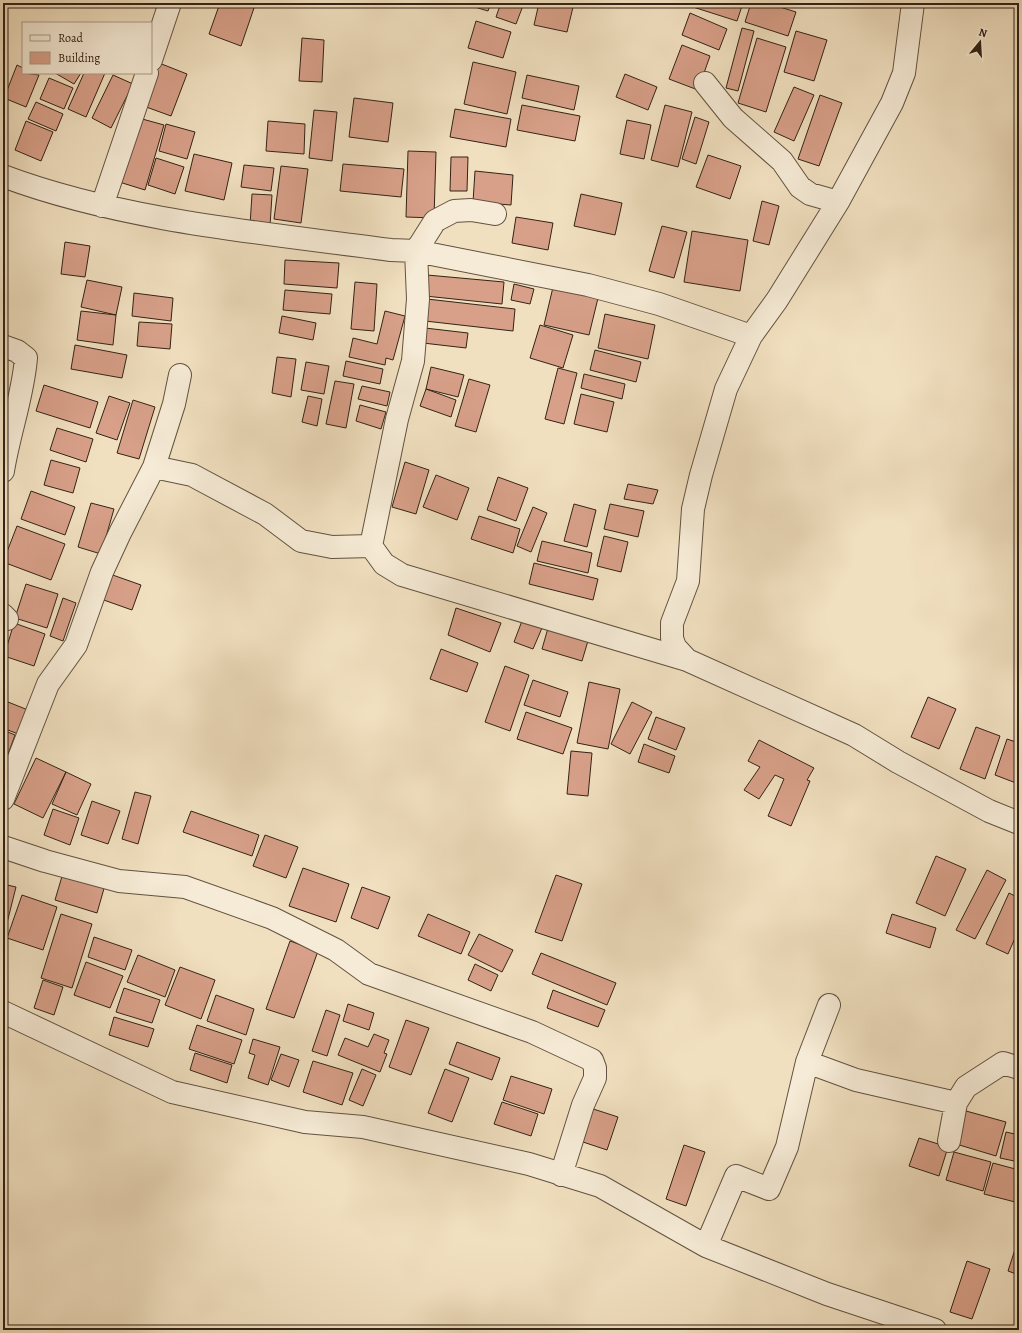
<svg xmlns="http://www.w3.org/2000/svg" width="1022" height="1333" font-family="Alegreya,serif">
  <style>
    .building { fill: #d8a089; stroke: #332316 }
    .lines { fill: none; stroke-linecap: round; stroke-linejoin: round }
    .minor-casing { stroke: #625240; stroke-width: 24 }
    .minor { stroke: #f6ebd6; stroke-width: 22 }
  </style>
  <rect width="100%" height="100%" fill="#f1e0c0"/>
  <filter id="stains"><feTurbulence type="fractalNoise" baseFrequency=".005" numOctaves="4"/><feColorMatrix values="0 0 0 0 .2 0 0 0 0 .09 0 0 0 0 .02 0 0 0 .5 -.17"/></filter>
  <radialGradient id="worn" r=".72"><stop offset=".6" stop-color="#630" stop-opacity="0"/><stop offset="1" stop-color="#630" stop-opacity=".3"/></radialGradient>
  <path class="building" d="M 220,3 L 241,3 L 254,8 L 241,46 L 209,34 Z
    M 468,3 L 491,3 L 488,11 L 468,5 Z
    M 501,3 L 524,3 L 516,24 L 496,17 Z
    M 539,3 L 574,3 L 567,32 L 534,25 Z
    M 695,3 L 743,3 L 737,21 L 693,7 Z
    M 751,3 L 767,3 L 796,12 L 788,36 L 745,22 Z
    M 690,13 L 727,29 L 719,50 L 682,35 Z
    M 476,21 L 511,32 L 503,58 L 468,48 Z
    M 742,28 L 754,31 L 738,91 L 726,88 Z
    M 796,31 L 827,40 L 814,81 L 784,72 Z
    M 302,38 L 324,40 L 322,82 L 299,81 Z
    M 757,38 L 786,47 L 766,112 L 738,103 Z
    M 682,45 L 710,56 L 698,90 L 669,79 Z
    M 154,61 L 187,74 L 171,116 L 138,104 Z
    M 473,62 L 516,72 L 507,114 L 464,104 Z
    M 17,65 L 23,68 L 23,73 L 39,75 L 26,107 L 4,98 Z
    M 55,73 L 81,73 L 74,84 Z
    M 84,73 L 105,73 L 86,117 L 68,109 Z
    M 625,74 L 657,87 L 648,110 L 616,97 Z
    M 113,75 L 133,84 L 111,128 L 92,118 Z
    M 527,75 L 579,86 L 574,110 L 522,98 Z
    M 49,78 L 73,88 L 64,109 L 40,99 Z
    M 794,87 L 814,95 L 794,141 L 774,132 Z
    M 820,95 L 842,103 L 819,166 L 798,159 Z
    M 354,98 L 393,103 L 388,142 L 349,137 Z
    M 36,102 L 63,114 L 56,131 L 28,119 Z
    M 522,105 L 580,116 L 575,141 L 517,130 Z
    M 665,105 L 692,112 L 678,167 L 651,160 Z
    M 455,109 L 511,119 L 506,147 L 450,137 Z
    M 314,110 L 337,112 L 332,161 L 309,158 Z
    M 135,117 L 164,125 L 145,190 L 116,181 Z
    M 695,117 L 709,122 L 696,164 L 682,159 Z
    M 627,120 L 651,125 L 644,159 L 620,154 Z
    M 26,121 L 53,132 L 41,161 L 15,150 Z
    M 268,121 L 305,124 L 304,154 L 266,151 Z
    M 166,124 L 195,132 L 187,159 L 159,151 Z
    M 408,151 L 436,152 L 434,218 L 406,217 Z
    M 194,154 L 232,163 L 224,200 L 185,191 Z
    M 708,155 L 741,166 L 730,199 L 696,187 Z
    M 451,157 L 468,157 L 467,191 L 450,191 Z
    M 156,158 L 184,167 L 175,194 L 148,185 Z
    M 343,164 L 404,169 L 401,197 L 340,191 Z
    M 244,165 L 274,168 L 271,191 L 241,187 Z
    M 281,166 L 308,169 L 301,223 L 274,219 Z
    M 475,171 L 513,175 L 511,205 L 473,202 Z
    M 252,194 L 272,195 L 270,226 L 250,225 Z
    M 581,194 L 622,203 L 615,235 L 574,226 Z
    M 762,201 L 779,206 L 769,245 L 753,241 Z
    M 516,217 L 553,223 L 548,250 L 512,243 Z
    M 662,226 L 687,232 L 674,278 L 649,271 Z
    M 692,231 L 748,240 L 740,291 L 684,282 Z
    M 65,242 L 90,246 L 85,277 L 61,274 Z
    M 285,260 L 339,263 L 337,288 L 284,284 Z
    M 427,275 L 504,282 L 502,304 L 425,296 Z
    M 87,280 L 122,287 L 116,315 L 81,307 Z
    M 355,282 L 377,284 L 374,331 L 351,329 Z
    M 554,283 L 599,294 L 589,335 L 544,325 Z
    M 514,284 L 534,289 L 530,304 L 511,300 Z
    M 285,290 L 332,294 L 330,314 L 283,310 Z
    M 134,293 L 173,298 L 171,321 L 132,316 Z
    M 427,299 L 515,309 L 513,331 L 425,321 Z
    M 81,311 L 116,315 L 113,345 L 77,340 Z
    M 385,311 L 405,316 L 393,360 L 386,358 L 385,365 L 349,357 L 353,338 L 377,344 Z
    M 605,314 L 655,325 L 648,359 L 598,348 Z
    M 282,316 L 316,323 L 313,340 L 279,333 Z
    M 139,322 L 172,324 L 170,349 L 137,346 Z
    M 540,325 L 573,335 L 563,368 L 530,358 Z
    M 425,328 L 468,333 L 466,348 L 423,343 Z
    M 75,345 L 127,355 L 122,378 L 71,369 Z
    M 595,350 L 641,362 L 636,382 L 590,370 Z
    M 277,357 L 296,359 L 291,397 L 272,393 Z
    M 346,361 L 383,369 L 380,384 L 343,376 Z
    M 306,362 L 329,366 L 324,394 L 301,390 Z
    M 431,367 L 464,375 L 458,397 L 426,389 Z
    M 558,368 L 577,373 L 564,424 L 545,419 Z
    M 584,374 L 625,384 L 622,399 L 581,388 Z
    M 469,379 L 490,385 L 476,432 L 455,426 Z
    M 335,381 L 354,384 L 346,428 L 326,424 Z
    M 44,385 L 98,402 L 90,428 L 36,411 Z
    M 362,386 L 390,392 L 387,406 L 358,399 Z
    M 426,389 L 456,400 L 451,417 L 420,406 Z
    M 581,394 L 614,402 L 607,432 L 574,424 Z
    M 109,396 L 130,403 L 117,440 L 96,433 Z
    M 308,396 L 322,399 L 317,426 L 302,422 Z
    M 133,400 L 155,407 L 139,459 L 117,453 Z
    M 360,405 L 386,412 L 381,429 L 356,421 Z
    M 57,428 L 93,439 L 86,462 L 50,450 Z
    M 51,460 L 80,468 L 73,493 L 44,485 Z
    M 405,462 L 429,470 L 416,514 L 392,507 Z
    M 436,475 L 469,488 L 457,520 L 423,507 Z
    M 498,477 L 528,488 L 516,521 L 487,510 Z
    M 628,484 L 658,490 L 653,504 L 624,499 Z
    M 31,491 L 75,507 L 65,535 L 21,519 Z
    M 91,503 L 114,509 L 101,554 L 78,547 Z
    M 574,504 L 596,510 L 587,547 L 564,541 Z
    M 610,504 L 644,511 L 638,537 L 604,529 Z
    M 533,507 L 547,513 L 531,552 L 517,546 Z
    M 479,516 L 520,529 L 513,553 L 471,539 Z
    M 17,526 L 65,544 L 51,580 L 3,562 Z
    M 604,536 L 628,542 L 621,572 L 597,566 Z
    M 542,541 L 592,553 L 588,573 L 537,561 Z
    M 534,563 L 598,579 L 593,600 L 529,584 Z
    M 107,573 L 141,585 L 132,610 L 98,598 Z
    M 26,584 L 58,594 L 47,628 L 15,618 Z
    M 63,598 L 76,603 L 63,641 L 50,636 Z
    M 456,608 L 501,623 L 490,652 L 448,635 Z
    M 525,613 L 545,621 L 533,649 L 514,642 Z
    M 550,621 L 590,634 L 582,661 L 542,649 Z
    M 14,623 L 45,634 L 34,666 L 4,656 Z
    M 441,649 L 478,663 L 467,692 L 430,679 Z
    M 505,666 L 529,675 L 510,731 L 485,722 Z
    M 533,680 L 568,692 L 560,717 L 524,705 Z
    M 589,682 L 620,689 L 608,749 L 577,743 Z
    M 928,697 L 956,709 L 939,749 L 911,737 Z
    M 3,700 L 28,710 L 18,734 L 3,728 Z
    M 632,702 L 652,712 L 630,754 L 611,744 Z
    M 526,712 L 572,728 L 563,754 L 517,739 Z
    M 656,717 L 685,728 L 676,750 L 648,739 Z
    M 976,727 L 1000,736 L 985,779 L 960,769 Z
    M 3,730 L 15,735 L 3,768 Z
    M 1007,739 L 1019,743 L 1019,774 L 1016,783 L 995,775 Z
    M 759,740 L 814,768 L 807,780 L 810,781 L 791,826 L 768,816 L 784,779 L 775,775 L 759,799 L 744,790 L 760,767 L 748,761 Z
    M 644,744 L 675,756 L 669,773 L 638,762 Z
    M 571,751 L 592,753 L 588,796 L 567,794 Z
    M 36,758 L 66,772 L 43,818 L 14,804 Z
    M 66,772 L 91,784 L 77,815 L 52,804 Z
    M 135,792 L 151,796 L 138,844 L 122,839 Z
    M 92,801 L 120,811 L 108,844 L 81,835 Z
    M 53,809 L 79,818 L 70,845 L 44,835 Z
    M 191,811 L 259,835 L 252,856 L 183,832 Z
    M 265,835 L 298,847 L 286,878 L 253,866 Z
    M 936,856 L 966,869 L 945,916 L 916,903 Z
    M 303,868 L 349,884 L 336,922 L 289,906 Z
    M 987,870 L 1006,880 L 975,939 L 956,930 Z
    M 63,873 L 105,885 L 97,913 L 55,900 Z
    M 556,875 L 582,884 L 562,941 L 535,932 Z
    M 3,884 L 16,887 L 3,939 Z
    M 362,887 L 390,897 L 378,929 L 351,918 Z
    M 1009,893 L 1019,898 L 1019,929 L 1008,954 L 986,944 Z
    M 22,895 L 57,907 L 43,950 L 7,938 Z
    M 61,914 L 92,924 L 72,988 L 41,978 Z
    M 428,914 L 470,932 L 461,954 L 418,936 Z
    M 892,914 L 936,928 L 930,948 L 886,933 Z
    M 479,934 L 513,950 L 502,972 L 468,955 Z
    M 94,937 L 132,950 L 125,970 L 88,957 Z
    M 290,941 L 318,951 L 294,1018 L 266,1009 Z
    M 541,953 L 616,983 L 607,1005 L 532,974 Z
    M 138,955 L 175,970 L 165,997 L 127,982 Z
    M 86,962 L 123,976 L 110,1008 L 74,995 Z
    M 475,964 L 498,975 L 491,991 L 468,980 Z
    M 180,967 L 215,980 L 201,1019 L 165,1005 Z
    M 43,980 L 63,987 L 54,1015 L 34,1008 Z
    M 124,988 L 160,1000 L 152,1023 L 116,1012 Z
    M 553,990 L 605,1010 L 598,1027 L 547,1008 Z
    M 216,995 L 254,1009 L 246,1035 L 207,1021 Z
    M 348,1004 L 374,1013 L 369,1030 L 343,1021 Z
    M 326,1010 L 340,1015 L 327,1056 L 312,1051 Z
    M 114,1017 L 154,1029 L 148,1047 L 109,1035 Z
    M 406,1020 L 429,1028 L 411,1075 L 389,1067 Z
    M 197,1025 L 242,1040 L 234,1064 L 189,1049 Z
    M 374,1034 L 389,1040 L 384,1053 L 387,1054 L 380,1072 L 338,1055 L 345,1038 L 368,1047 Z
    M 253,1039 L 280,1047 L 268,1085 L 248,1078 L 255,1055 L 249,1053 Z
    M 457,1042 L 500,1058 L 492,1080 L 449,1064 Z
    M 195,1053 L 232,1065 L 227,1083 L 190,1070 Z
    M 281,1054 L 299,1060 L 289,1087 L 271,1080 Z
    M 313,1061 L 353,1073 L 342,1105 L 303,1092 Z
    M 362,1069 L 376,1075 L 363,1106 L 349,1100 Z
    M 445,1069 L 469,1078 L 452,1122 L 428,1113 Z
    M 511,1076 L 552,1089 L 544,1114 L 503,1100 Z
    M 502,1102 L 538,1114 L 531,1136 L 494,1124 Z
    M 584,1106 L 618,1117 L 607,1150 L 574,1139 Z
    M 966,1111 L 1006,1122 L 996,1156 L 956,1144 Z
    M 1006,1132 L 1019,1135 L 1019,1162 L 1000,1158 Z
    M 919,1138 L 948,1147 L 939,1176 L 909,1166 Z
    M 684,1145 L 705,1152 L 686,1206 L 666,1199 Z
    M 954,1152 L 991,1162 L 983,1191 L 946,1180 Z
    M 993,1163 L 1019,1170 L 1019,1203 L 984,1194 Z
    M 1019,1237 L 1019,1275 L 1008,1271 Z
    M 967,1261 L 990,1269 L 972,1319 L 950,1312 Z"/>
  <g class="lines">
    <g class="minor-casing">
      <path id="minor" d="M 913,3 L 904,73 L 892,103 L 838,202 L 777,300 L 751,336 L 726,389 L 701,475 L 693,509 L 688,581 L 672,623 L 672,638 L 675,647 L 687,660 L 854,735 L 898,762 L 989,811 L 1019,823
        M 151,60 L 170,3
        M 705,83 L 733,118 L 782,161 L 800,187 L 810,194 L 838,202
        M 3,176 C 123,221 264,233 391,250 L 416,251 L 588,285 L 659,304 L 751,336
        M 102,206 L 147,73
        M 495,214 L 471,210 L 454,211 L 435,221 L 416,251 L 418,299 L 413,361 L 397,419 L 371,546 L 384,564 L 402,575 L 687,660
        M 3,346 L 17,351 L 26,358 C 23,396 9,433 3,471
        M 154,467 L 192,475 L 265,514 L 301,541 L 332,547 L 371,546
        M 3,615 L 7,619
        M 3,799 L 48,684 L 76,645 L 102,572 L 120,533 L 154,467 L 174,404 L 180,375
        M 3,847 L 45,861 L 119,881 L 185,887 L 272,918 L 336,950 L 369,974 L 532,1032 L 592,1060 L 595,1068 L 595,1078 L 583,1105 L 561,1175
        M 3,1012 L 172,1092 L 305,1122 L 363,1127 L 529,1164 L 600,1186 L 706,1246 L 827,1294 L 935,1330
        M 807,1062 L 856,1080 L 956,1103 L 966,1087 L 1003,1063 L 1019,1068
        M 949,1141 L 956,1103
        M 706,1246 L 736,1176 L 769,1189 L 787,1147 L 807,1062 L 829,1005"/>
    </g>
    <use href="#minor" class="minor"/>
  </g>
  <rect width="1022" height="1333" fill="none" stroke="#f1e0c0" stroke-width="16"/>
  <rect x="4" y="4" width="1014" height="1325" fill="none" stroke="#332316" stroke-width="2"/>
  <rect x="8" y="8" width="1006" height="1317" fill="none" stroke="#332316"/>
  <rect x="22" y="22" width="130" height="52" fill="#f6ebd6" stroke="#a89b89"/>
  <rect x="30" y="35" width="20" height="6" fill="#f6ebd6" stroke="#a89b89"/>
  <text x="58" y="42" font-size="12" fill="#332316">Road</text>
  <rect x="30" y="52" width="20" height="12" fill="#d8a089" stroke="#a89b89"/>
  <text x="58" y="62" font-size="12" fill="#332316">Building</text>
  <g transform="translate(980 42) rotate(18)" stroke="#f6ebd6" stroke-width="3" paint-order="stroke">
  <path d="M0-3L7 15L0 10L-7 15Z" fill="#332316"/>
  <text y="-6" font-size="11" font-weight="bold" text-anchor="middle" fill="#332316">N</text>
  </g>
  <rect width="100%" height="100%" filter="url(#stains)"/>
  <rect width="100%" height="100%" fill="url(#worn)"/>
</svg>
